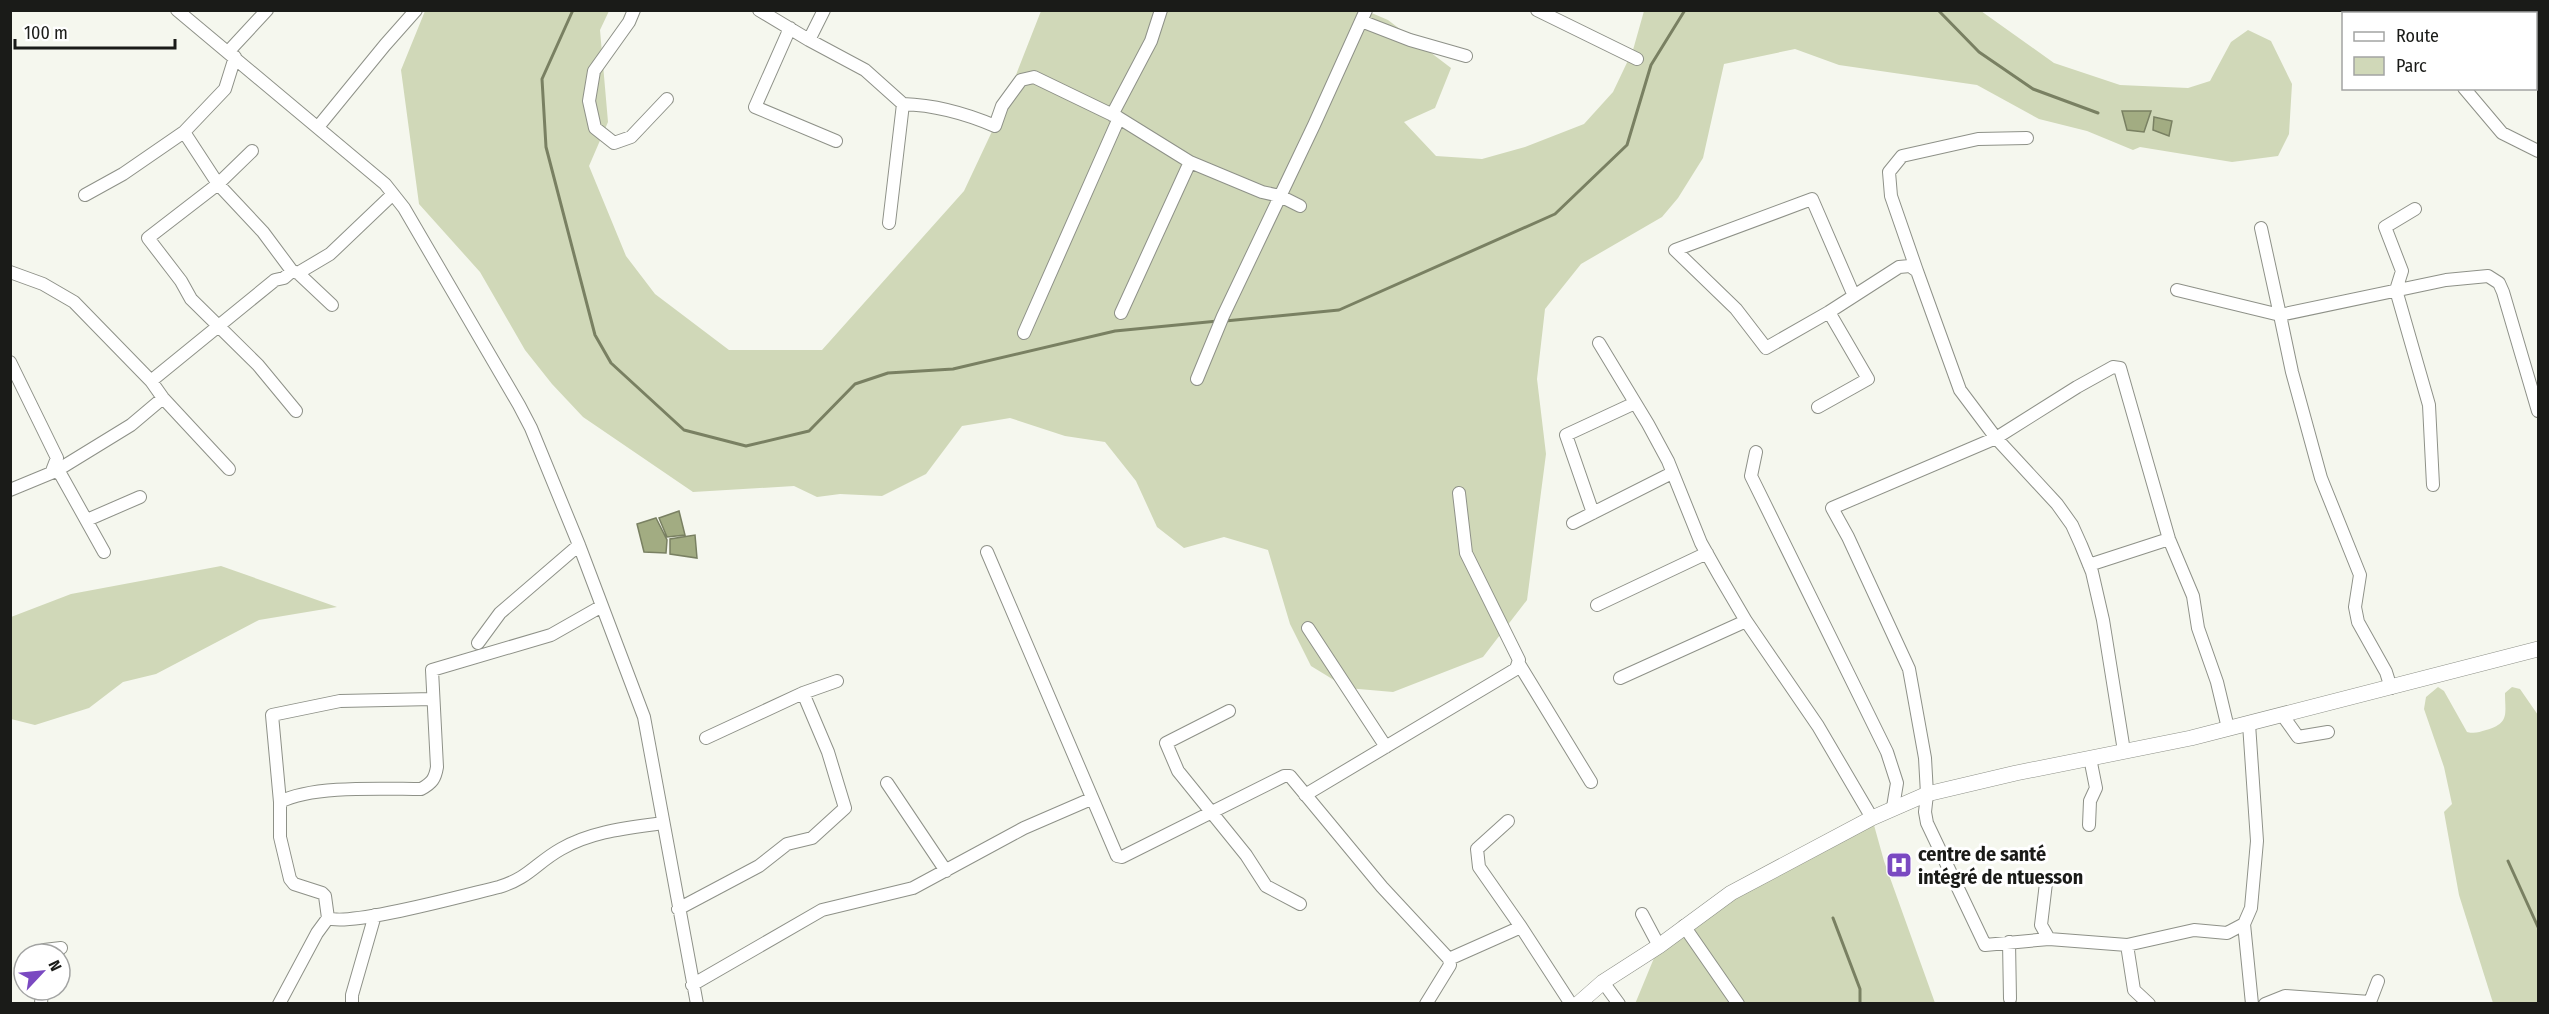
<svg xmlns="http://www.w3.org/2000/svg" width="2549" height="1014" font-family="'Fira Sans Condensed',sans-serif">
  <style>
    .green { fill: #d0d8b8 }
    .water { fill: #a2ac82; stroke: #798062; stroke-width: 1.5 }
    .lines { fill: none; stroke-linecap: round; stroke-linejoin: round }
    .stream { stroke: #798062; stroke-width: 3 }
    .minor-casing { stroke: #8e9188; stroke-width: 14 }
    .tertiary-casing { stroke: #8e9188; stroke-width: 16 }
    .minor { stroke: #fff; stroke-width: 12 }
    .tertiary { stroke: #fff; stroke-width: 15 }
    .labels { text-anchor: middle; stroke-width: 6; stroke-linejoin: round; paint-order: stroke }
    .poi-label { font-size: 20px; font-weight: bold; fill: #1a1b18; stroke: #fff; text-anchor: start }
  </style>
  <rect width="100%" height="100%" fill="#f5f7ee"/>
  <path class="green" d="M 425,11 L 609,11 L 600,30 L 608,122 L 589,166 L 626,256 L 655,294 L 729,350 L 822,350 L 964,191 L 1003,108 L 1041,11 L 1367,11 L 1388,20 L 1451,68 L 1435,108 L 1404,122 L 1436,156 L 1482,159 L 1525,147 L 1584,124 L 1613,92 L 1633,50 L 1644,11 L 1981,11 L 2054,63 L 2120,85 L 2188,88 L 2210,81 L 2231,42 L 2248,30 L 2271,41 L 2292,84 L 2289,134 L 2278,156 L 2232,162 L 2140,147 L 2133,150 L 2087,131 L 2039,119 L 1977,85 L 1839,65 L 1795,49 L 1724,64 L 1703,158 L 1678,198 L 1662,217 L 1581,264 L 1545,309 L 1537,379 L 1546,454 L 1527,600 L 1483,657 L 1393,692 L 1347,688 L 1311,666 L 1290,624 L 1268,550 L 1224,537 L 1184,548 L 1157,527 L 1136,481 L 1105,442 L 1065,436 L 1010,418 L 962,426 L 926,474 L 882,496 L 840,494 L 817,497 L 794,486 L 693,492 L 583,417 L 552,384 L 525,350 L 480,272 L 419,204 L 401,70 Z
    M 221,566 L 337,607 L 259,620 L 156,674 L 123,682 L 89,708 L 35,725 L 11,719 L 11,617 L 71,594 Z
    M 2438,687 L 2444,691 L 2467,732 C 2475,734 2479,732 2486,730 C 2510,723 2505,714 2505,693 L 2512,687 L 2520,689 L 2538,715 L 2538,1003 L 2493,1003 L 2459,895 L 2444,812 L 2452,804 L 2444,767 L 2424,709 L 2426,697 Z
    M 1872,818 L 1884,861 L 1935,1003 L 1635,1004 L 1659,946 L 1684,926 Z"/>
  <path class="water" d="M 2122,111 L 2151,111 L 2144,132 L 2127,130 Z
    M 2154,117 L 2172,121 L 2169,136 L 2153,130 Z
    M 679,511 L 685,535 L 667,537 L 659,518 Z
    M 656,518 L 667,540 L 666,553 L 644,552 L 637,524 Z
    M 695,535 L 697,558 L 670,554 L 670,539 Z"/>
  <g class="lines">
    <path class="stream" d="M 573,10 L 542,79 L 546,147 L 595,335 L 611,363 L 684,430 L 746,446 L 809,431 L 855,384 L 888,373 L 953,369 L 1115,331 L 1218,321
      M 1938,10 L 1979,52 L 2033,89 L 2098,113
      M 1225,321 L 1339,310 L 1555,214 L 1627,145 L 1651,65 L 1685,10
      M 2508,861 L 2538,927
      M 1833,918 L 1860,989 L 1860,1004"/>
    <g class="minor-casing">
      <path id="minor" d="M 177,10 L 385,184 L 404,208 L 519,405 L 531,428 L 579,545 L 644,717 L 697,1004
        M 634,10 L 629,22 L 594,71 L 589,101 L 595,128 L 614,143 L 631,137 L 667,99
        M 759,10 L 809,40 L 865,70 L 903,104 C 934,105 967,114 995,126 L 1002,106 L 1021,80 L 1034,77 L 1119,118 L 1190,162 L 1262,192 L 1280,196 L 1300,206
        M 1537,10 L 1637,59
        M 1361,21 L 1410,40 L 1466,56
        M 790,28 L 755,107 L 836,141
        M 809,40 L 824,10
        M 228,52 L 267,10
        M 2464,88 L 2502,133 L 2538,151
        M 1112,115 L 1151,41 L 1161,10
        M 318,127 L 385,45 L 416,10
        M 184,132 L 218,184 L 263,232 L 292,271
        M 252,151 L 218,184 L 148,238 L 181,281 L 191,299 L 258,365 L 296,411
        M 85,195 L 123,174 L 184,132 L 225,89 L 235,57
        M 2415,209 L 2385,227 L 2402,271 L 2396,290 L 2429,405 L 2433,485
        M 889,223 L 903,104
        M 2261,228 L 2280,315
        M 1917,271 L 1891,196 L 1889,172 L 1902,156 L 1978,139 L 2027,138
        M 10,272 L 43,284 L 74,302 L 151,381 L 163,398 L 229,469
        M 298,273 L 330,254 L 393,194
        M 2177,290 L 2280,315
        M 1854,296 L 1812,199 L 1675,250 L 1736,309 L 1766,348 L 1829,312 L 1899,267 L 1910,266 L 1917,271 L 1960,390 L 1996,438 L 2057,504 L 2072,525 L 2081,545 L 2092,572 L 2103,620 L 2124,751
        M 1121,313 L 1190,162
        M 1024,333 L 1119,118
        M 1599,343 L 1648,424 L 1668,461 L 1701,543 L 1719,575 L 1746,621 L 1818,726 L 1872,818
        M 10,362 L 57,458 L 52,471
        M 1197,379 L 1223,316 L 1314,125 L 1366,10
        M 151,381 L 275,280 L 284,278 L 292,271 L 298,273 L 332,305
        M 1818,407 L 1868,379 L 1829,312
        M 1756,452 L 1751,476 L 1887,752 L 1897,783 L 1893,807
        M 56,471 L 131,425 L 163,398
        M 10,490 L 56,471 L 61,475 L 104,552
        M 1593,513 L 1566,435 L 1635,403
        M 87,520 L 140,497
        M 1573,523 L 1672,473
        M 987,552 L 1117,856 L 1122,857 L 1284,776 L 1290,776 L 1382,887 L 1449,959 L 1450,965 L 1426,1004
        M 2089,565 L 2169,539
        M 1597,605 L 1707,553
        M 1308,628 L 1386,747
        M 478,643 L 500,613 L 579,545
        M 1519,664 L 1591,782
        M 1620,678 L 1746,621
        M 2391,688 L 2386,672 L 2358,622 L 2355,607 L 2360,575 L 2321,478 L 2292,372 L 2280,315 L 2446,280 L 2488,276 L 2499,283 L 2503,292 L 2538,411
        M 1229,711 L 1166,743 L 1178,771 L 1246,855 L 1266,886 L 1300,904
        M 2283,716 L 2298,737 L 2328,732
        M 2249,724 L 2257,841 L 2251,908 L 2244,924 L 2252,1004
        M 2228,728 L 2217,682 L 2198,628 L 2193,596 L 2169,539 L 2120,368 L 2113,367 L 2077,387 L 1996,438 L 1832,508 L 1848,537 L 1909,669 L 1925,758 L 1927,794 L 1925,812 L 1927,823 L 1985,945 L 2049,939 L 2127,945 L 2194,930 L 2227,933 L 2244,924
        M 706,738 L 803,693 L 837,681
        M 887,783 L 946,871
        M 1305,795 L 1511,672 L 1516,669 L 1519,660 L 1466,553 L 1459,493
        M 280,802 C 312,785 384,789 421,789 C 432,783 435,779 437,767 L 432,670 L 551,635 L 602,606
        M 1508,821 L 1477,849 L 1479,867 L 1521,927
        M 2089,825 L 2090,801 L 2096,788 L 2090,758
        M 2046,883 L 2041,925 L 2049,939
        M 678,909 L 759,866 L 787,844 L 812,838 L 845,808 L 828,752 L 803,693
        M 1642,914 L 1659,946
        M 328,918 L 325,896 L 322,893 L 294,884 L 290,879 L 280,837 L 280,802 L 272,715 L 340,701 L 433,699
        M 1684,926 L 1738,1004
        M 2009,942 L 2010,999
        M 2127,945 L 2134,990 L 2149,1004
        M 44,954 L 44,950 L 61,948
        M 1449,959 L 1521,927 L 1571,1004
        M 1603,982 L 1619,1004
        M 692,985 L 822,910 L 913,888 L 1024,828 L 1091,799
        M 41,1004 L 42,990
        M 279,1004 L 317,933 L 328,918 C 350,927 469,894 499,887 C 529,878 536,863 561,849 C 592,831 628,828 663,823
        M 352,1004 L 352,995 L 375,915
        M 2265,1004 L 2285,996 L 2370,1002 L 2378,981"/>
    </g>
    <g class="tertiary-casing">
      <path id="tertiary" d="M 1578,1004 L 1603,982 L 1659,946 L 1731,893 L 1872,818 L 1927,794 L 2016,773 L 2191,738 L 2538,649"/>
    </g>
    <use href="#minor" class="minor"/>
    <use href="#tertiary" class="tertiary"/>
  </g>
  <defs>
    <g id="hospital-square" transform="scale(1.35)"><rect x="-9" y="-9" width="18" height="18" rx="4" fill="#7a49c1" stroke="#fff"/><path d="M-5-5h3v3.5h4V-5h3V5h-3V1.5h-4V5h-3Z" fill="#fff"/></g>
  </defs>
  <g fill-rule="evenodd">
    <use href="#hospital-square" x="1899" y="865"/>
  </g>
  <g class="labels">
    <g class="poi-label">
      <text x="1918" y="861">centre de santé<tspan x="1918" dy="23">intégré de ntuesson</tspan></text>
    </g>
  </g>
  <rect width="2549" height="1014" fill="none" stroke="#1a1b18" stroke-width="24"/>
  <rect x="2342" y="12" width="195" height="78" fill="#ffffff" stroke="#a3a4a3" stroke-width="1.5"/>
  <rect x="2354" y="32" width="30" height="9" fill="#ffffff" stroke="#a3a4a3" stroke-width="1.5"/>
  <text x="2396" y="42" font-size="18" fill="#1a1b18">Route</text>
  <rect x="2354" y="57" width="30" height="18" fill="#d0d8b8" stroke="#a3a4a3" stroke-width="1.5"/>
  <text x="2396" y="72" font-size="18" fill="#1a1b18">Parc</text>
  <g transform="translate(42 972) rotate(64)"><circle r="28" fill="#ffffff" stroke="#a3a4a3" stroke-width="1.5"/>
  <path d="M0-4.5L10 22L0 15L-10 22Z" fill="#7a49c1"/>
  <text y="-9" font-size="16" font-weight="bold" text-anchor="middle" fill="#1a1b18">N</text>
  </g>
  <path d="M15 39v9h160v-9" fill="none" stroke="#1a1b18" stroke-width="3"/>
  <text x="24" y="39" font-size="18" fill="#1a1b18" stroke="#ffffff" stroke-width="4.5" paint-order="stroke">100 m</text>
</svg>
